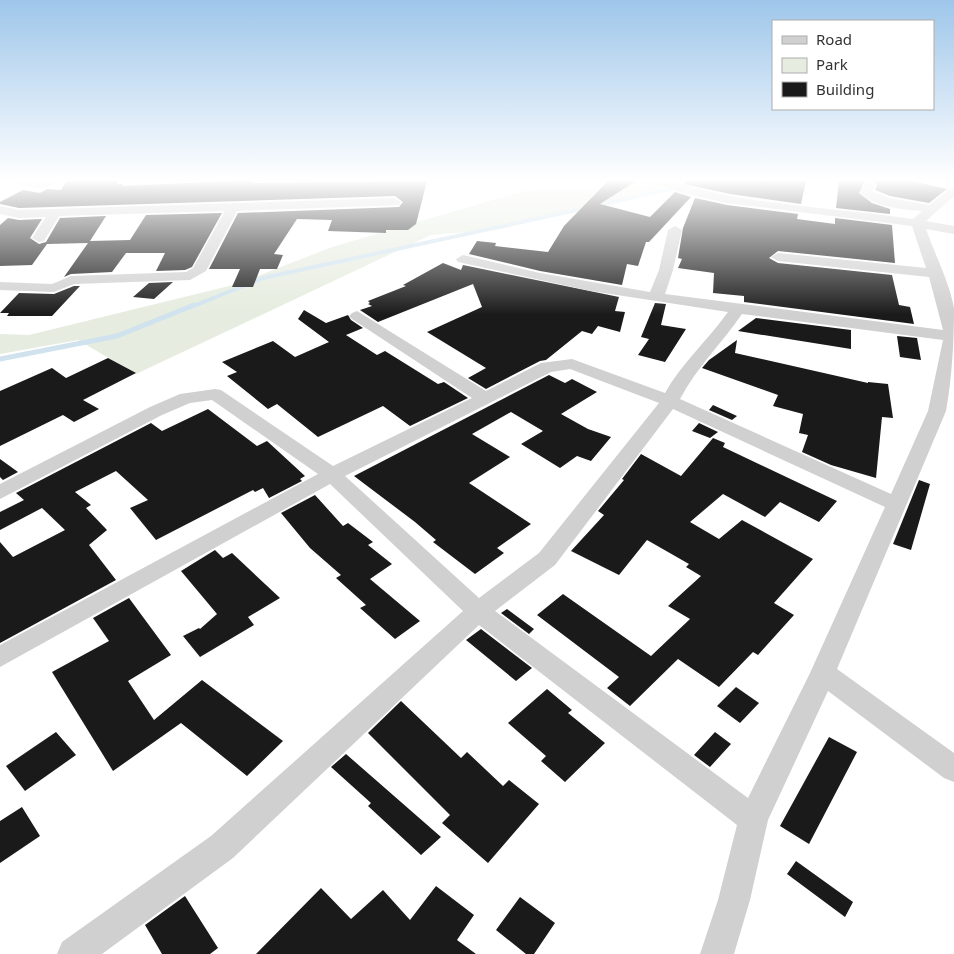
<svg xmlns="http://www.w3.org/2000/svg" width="954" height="954" font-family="'Noto Sans',sans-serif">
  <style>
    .green { fill: #e6ecdf }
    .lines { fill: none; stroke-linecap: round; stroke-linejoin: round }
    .stream-far1 { stroke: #cfe2ee; stroke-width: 4 }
    .stream { stroke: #cfe2ee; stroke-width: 5 }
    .building { fill: #1a1a1a }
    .minor { fill: #d0d0d0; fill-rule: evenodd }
  </style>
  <rect width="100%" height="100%" fill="#fff"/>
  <path class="green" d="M 628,181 L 708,181 L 598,203 L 502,229 L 431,235 L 136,374 L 78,340 L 0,354 L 0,334 L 29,335 L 237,284 L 332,247 L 531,189 L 594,189 Z"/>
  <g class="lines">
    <path class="stream-far1" d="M 595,206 L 696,183
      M 191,307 L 263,278 L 586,208"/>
    <path class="stream" d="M 0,359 L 117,336 L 194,305"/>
  </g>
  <path class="building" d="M 67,181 L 118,181 L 117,184 L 123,184 L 122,186 L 231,181 L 254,181 L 253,183 L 427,181 L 416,224 L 408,230 L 386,230 L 386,233 L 328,231 L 332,220 L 297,219 L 274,254 L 283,255 L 277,269 L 260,269 L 253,287 L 232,287 L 240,269 L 209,269 L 238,213 L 399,207 L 403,202 L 395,196 L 19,208 L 0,204 L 0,202 L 23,190 L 40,193 L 47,189 L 61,190 Z
    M 608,181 L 636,181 L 600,204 L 650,217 L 675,192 L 691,197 L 649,242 L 646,242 L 638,266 L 627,264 L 622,285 L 540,271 L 469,254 L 477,241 L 496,243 L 495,246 L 548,252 L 564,226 Z
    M 687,181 L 806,181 L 801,204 L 730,194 L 684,184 Z
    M 839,181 L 865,181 L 859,193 L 872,203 L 890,209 L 890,214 L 836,208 Z
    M 873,181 L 912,181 L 947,189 L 929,203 L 890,196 L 875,190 L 877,185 Z
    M 695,198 L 727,205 L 798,214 L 797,219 L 835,224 L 835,218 L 892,225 L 895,263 L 778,251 L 769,258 L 778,263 L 892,275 L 899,305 L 910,307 L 914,324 L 744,302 L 744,296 L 713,293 L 714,273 L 678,268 L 682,259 L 678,258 L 683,228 Z
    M 222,213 L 192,267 L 185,270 L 156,271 L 165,253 L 126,253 L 112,272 L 71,274 L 64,277 L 88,243 L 47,244 L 32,265 L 0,266 L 0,225 L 8,218 L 19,220 L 42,219 L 30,238 L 39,244 L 46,242 L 60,218 L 106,216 L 90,241 L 130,240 L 146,215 Z
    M 443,263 L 461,270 L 463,265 L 619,297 L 615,311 L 625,312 L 620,332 L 598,326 L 592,334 L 582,331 L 546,360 L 540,361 L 486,389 L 468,378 L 486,368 L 427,332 L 482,307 L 473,284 L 378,322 L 360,310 L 372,306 L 368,304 L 370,303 L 368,301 L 406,286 L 403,285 Z
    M 173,282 L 154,299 L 133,297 L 149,283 Z
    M 74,286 L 80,286 L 52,316 L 7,316 L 9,313 L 0,313 L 19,293 L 54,294 Z
    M 655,303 L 666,304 L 661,325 L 686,329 L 665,362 L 638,355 L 649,339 L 641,337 Z
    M 304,310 L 326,323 L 348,315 L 351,320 L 363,328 L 346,335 L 377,355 L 385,351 L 438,384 L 444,382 L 468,398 L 410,426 L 383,406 L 318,437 L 277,404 L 268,409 L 227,376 L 237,372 L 222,362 L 273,341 L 295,357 L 329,342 L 298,319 Z
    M 756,318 L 851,330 L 851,349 L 738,331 Z
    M 897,336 L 917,338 L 921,360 L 900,357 Z
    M 737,340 L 735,353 L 868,383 L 868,382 L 888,384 L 893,418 L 882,417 L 876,478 L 831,465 L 802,452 L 808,435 L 799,433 L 803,414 L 773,406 L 778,395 L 702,368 L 709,360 Z
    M 108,358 L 136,373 L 83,400 L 99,409 L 74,422 L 63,415 L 0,446 L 0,391 L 52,368 L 66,378 Z
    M 549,375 L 565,383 L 572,379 L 597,392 L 561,414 L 588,429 L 611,437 L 591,461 L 577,456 L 560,468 L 521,444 L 543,431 L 511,412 L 472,434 L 510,457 L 469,483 L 531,524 L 497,548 L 504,553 L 475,574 L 433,542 L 436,540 L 415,522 L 354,476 Z
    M 713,405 L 737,416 L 732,420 L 709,410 Z
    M 208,409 L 257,446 L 267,441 L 305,476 L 300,479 L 302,481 L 269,498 L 263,488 L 255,492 L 253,490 L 156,540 L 130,508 L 148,500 L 116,471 L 75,492 L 91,505 L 86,508 L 107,530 L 89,545 L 116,580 L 0,643 L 0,542 L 13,557 L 65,530 L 42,508 L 0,530 L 0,512 L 24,500 L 16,493 L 151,423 L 162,431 Z
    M 699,423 L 718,432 L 710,438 L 692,431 Z
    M 713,438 L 725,443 L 723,447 L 837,501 L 819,522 L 780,502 L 765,517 L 723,494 L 690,522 L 719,539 L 742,520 L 813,559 L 774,603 L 794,615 L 758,655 L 753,652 L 719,687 L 678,659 L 630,706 L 607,688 L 619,677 L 537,615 L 563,594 L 651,656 L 690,619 L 668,606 L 701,576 L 686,567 L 689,564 L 647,540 L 619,575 L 571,551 L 604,515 L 598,511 L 624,480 L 622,479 L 641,454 L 681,476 Z
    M 0,459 L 18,472 L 3,480 L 0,477 Z
    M 919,480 L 930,484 L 911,550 L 893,544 Z
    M 315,495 L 343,526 L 348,523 L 373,542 L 368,545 L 392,564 L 370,579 L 420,621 L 395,639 L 360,608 L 366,605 L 336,578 L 341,575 L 310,548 L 281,513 Z
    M 215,550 L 223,558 L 232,553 L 280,598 L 248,617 L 254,625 L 200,657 L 183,636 L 199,628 L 200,629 L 217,614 L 181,571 Z
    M 129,598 L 171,655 L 128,681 L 154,720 L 202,680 L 283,741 L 247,776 L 181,723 L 113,771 L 52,672 L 109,641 L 93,618 Z
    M 507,609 L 534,629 L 529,634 L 501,613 Z
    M 481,629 L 532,668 L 516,681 L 466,640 Z
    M 736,687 L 759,703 L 740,723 L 717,706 Z
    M 547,689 L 572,710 L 568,713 L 605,743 L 565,782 L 541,761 L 546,756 L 508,723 Z
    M 401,701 L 461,758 L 467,752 L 503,786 L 509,780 L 539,804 L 488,863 L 442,823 L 450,815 L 368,733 Z
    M 56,732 L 76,755 L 25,791 L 6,766 Z
    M 715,732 L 731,744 L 710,767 L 694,755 Z
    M 829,737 L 857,752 L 809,844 L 780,826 Z
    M 346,754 L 441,837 L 421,855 L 368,806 L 371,803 L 331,767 Z
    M 22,807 L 40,836 L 0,863 L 0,821 Z
    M 796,861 L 853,902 L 845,917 L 787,874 Z
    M 436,886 L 474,915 L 457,940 L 476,954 L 256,954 L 321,888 L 351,919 L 383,890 L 410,920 Z
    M 185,896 L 218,948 L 210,954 L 162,954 L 145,925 Z
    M 520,897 L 555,923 L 534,954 L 526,954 L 496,930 Z"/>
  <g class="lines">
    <path class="minor" d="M 13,181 L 60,181 C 50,190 23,190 13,181 Z
      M 647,181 C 679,181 710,193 741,198 C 798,207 856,211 913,219 L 922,211 C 903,209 873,208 860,192 L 865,183 L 873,183 L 875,186 L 872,191 L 889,198 L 929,205 L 954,186 L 954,196 L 926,221 L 954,226 L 954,234 L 926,229 C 935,255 949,281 954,308 C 954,341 952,378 946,411 L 837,669 L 954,753 L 954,782 L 944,778 L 828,691 L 768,820 L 750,900 L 734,954 L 700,954 L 718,900 L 737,825 L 479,625 L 233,858 L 102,954 L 57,954 L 62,942 L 211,836 L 463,611 L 330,484 L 0,667 L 0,645 L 318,474 L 212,400 L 190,403 L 162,415 L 0,499 L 0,484 L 150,407 L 180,394 L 215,389 L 221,390 L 333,466 L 472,398 L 352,319 L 349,316 L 352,313 L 357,311 L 486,391 L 541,363 L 572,359 L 665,393 C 681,364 708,340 728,312 L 591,291 L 458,262 L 456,259 L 463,255 L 540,273 L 650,292 L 659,270 L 668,230 L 675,226 L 682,230 L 673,270 L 665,294 L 943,330 L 929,277 L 778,261 L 771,257 L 778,253 L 926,268 L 912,226 L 727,203 L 686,194 ZM 742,314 L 943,340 L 928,411 L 891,494 L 680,399 C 696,368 722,343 742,314 ZM 570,369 L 659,403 L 539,553 L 479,598 L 345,476 L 551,372 ZM 673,409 L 885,507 L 810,673 L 748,798 L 495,611 L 555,565 Z
      M 395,198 L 401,202 L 399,205 L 237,211 L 206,271 L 190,280 L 74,284 L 54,292 L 0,290 L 0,282 L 52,284 L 71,276 L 186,272 L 193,268 L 225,211 L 59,216 L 44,241 L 39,242 L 32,238 L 46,217 L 19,218 L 0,214 L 0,206 L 19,210 Z"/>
  </g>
  <linearGradient id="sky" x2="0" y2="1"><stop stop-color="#9ec6ea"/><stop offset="0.57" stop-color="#fff"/><stop offset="1" stop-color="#fff" stop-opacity="0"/></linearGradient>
  <rect width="954" height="315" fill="url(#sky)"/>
  <rect x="772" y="20" width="162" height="90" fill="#ffffff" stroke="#adadad"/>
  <rect x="782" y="36" width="25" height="8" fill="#d0d0d0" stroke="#adadad"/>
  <text x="816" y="45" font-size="15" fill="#333333">Road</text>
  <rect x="782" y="58" width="25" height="15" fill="#e6ecdf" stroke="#adadad"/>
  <text x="816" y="70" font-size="15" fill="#333333">Park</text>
  <rect x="782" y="82" width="25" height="15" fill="#1a1a1a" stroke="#adadad"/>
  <text x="816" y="95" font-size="15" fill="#333333">Building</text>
</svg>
